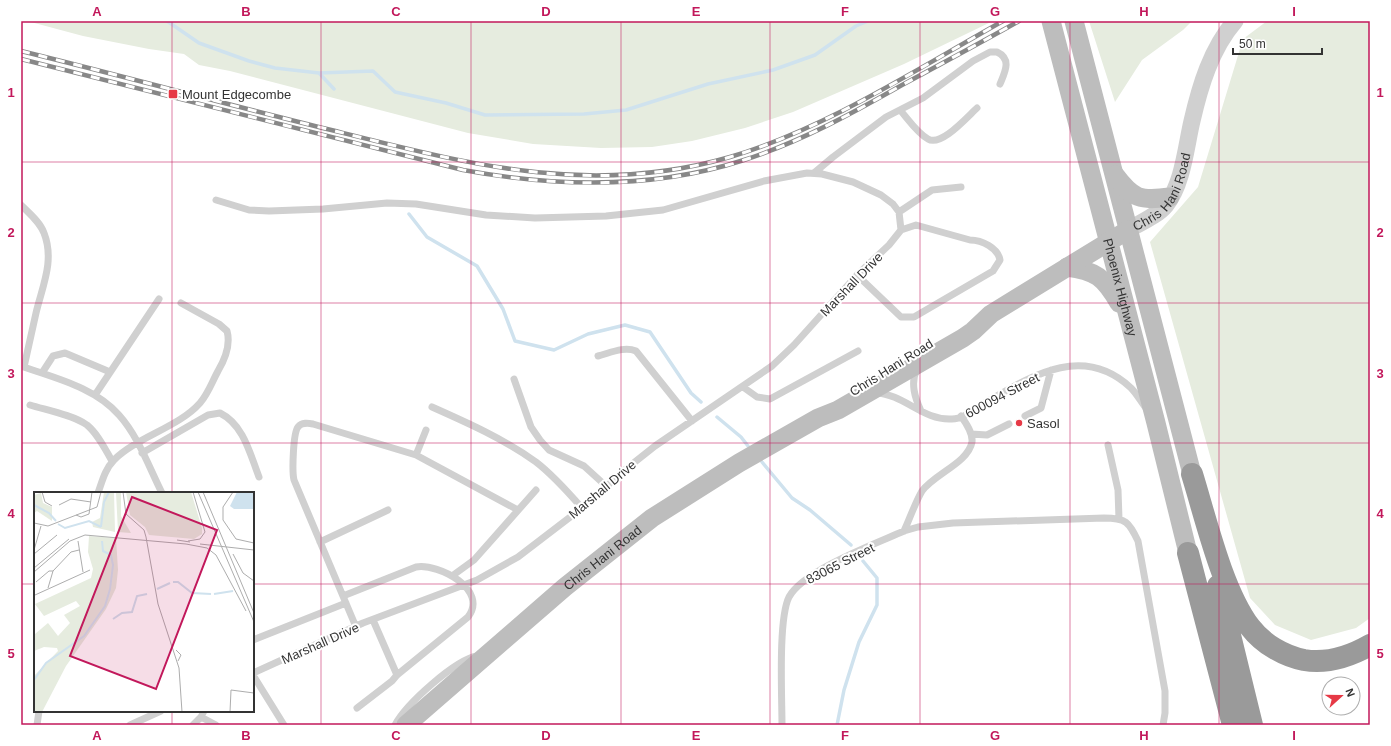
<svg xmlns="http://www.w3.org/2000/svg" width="1391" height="746" font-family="Helvetica,sans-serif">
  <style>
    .green { fill: #e6ecdf }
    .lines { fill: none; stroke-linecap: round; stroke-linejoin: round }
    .stream { stroke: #cfe2ee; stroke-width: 3.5 }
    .service { stroke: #d0d0d0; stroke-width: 7 }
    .tertiary { stroke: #d0d0d0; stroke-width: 17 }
    .secondary { stroke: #bdbdbd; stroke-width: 19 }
    .motorway { stroke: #9a9a9a; stroke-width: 22 }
    .rail-casing { stroke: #888; stroke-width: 4.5 }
    .rail { stroke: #fff; stroke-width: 3; stroke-dasharray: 9; stroke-linecap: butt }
    .grid { fill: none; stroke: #c2185b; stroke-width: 1; stroke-opacity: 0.55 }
    .poi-dot { fill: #e63946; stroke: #fff; stroke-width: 1.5 }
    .labels { text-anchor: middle; stroke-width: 4; stroke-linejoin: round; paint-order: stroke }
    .poi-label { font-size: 13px; fill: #333; stroke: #fff; text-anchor: start }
    .street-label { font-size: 13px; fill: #333; stroke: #fff }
    .inset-river { fill: none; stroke: #cfe2ee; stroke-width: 2 }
    .inset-road { fill: none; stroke: #adadad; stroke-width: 1 }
    .view { fill: #c2185b; fill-opacity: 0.15; stroke: #c2185b; stroke-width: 2 }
    .inset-edge { fill: none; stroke: #333; stroke-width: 2 }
    .neatline { fill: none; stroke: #c2185b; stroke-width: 1.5 }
    .grid-label { font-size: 13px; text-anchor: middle; font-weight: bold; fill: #c2185b }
  </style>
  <rect width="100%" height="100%" fill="#fff"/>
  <path class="green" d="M 27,21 L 993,21 L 904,64 L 793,112 L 745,128 L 692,141 L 652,147 L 601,148 L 533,144 L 468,133 L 230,71 L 199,65 L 184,54 L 149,49 L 83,36 Z
    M 1089,21 L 1192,21 L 1183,30 L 1142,60 L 1115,102 Z
    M 1267,21 L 1370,21 L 1370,618 L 1356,628 L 1311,640 L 1275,625 L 1250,598 L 1150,242 L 1198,187 L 1243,39 Z"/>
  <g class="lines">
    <path class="stream" d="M 167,21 L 199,43 L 249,61 L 275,68 L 319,73 L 373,71 L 395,92 L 446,103 L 485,115 L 584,114 L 626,110 L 708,84 L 773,70 L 815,55 L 856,26 L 868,21
      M 319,73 L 334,89
      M 409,214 L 427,237 L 477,266 L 503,309 L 515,341 L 554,350 L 588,334 L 625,325 L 650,332 L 691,393 L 701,402
      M 717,417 L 741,437 L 748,446
      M 762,462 L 792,498 L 810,510 L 851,545
      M 837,725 L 844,690 L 859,642 L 877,605 L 877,578 L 863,561"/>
    <path class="service" d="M 900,110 C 908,119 917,133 928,139 C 941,147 967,117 977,108
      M 814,173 L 833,157 L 886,117 L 923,98 L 973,61 L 990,52 L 997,52 C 1012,59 1005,72 1000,84
      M 216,200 L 249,210 L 269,211 L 323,209 L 387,203 L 416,204 L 486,215 L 535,218 L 606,216 L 663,210 L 764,181 L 807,173 L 822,174 L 853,182 L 881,195 L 893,204 L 899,212 L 901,230
      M 21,205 C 29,213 40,222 44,233 C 55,261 42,287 36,313 C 32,331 28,349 24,367
      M 899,212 L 932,190 L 961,187
      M 598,356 C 610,353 624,346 636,351 L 692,421
      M 21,366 C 54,378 95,387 119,415 C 138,436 149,467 162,493
      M 917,369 C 910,383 915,398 921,411
      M 42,373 L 53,356 L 65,353 L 110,372
      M 514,379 L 531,427 L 540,440 L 549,450 L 584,466 L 606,486
      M 743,387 L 757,397 L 770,399 L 858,351
      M 876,393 C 904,394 923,421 952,419 C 965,419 978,406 990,400 C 1036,373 1085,345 1131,388 C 1137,394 1141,402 1146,408
      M 95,395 L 159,299
      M 30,405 C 46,410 73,415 87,425 C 98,434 105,449 112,461
      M 432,407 C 468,423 504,439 536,462 C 553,475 568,492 582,508
      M 1025,416 L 1041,408 L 1051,370
      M 971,434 L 987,435 L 1009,424
      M 1108,445 L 1118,490 L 1119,519
      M 142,453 L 208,415 L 220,413 C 244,425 250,454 259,477
      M 416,455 L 426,430
      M 98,493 C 102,482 105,469 114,460 C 137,437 179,427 200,403 C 208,394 212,382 218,371 C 225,359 231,345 227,331 L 219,324 L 181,303
      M 904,531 C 910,518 915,503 922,491 C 934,474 968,463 972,442 C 973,433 966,423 961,416
      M 320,542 L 388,510
      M 452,576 L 474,560 L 536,490
      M 343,596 L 416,567 C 439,563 489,590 468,617 L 397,675 L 392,681 L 357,708
      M 373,620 L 397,675
      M 356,627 L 294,480 C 292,472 293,433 298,427 C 302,422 308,423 313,424 L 416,455 L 518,510
      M 253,640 L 346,603
      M 253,673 L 363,623 L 477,580 L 518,557 L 582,508 L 626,469 L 655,446 L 772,366 L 794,345 L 857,275 L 889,245 L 901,230 L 916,225 L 970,240 C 982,240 998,248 1000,260 L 993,271 L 914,317 L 901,317 L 857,275
      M 253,675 L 284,725
      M 201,717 L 216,725
      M 37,725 L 39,711
      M 130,725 L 161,711
      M 193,725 L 201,717 L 204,711
      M 395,725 C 406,704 455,660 477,656
      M 782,725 C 782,697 778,619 789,597 C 804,570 875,544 904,531 L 918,527 L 953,523 L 1104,518 C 1126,518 1129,522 1138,541 L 1165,691 L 1165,713 L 1163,725"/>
    <path class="tertiary" id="s1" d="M 1128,230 C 1140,223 1157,216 1166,205 C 1183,184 1186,146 1192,121 C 1200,86 1211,49 1235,21"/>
    <g class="secondary">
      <path id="s2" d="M 1051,21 L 1156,423 L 1188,553"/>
      <path d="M 1074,21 L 1192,474"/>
      <path d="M 1115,175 C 1133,199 1140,201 1170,197"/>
      <path d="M 1067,267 C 1096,271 1104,277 1119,303"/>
      <path id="s3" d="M 406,725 L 565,587 L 652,518 L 739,463 L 818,418 L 838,410 L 963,338 L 973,331 L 991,314 L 1128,230"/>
    </g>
    <path class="motorway" d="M 1192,474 C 1206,519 1222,590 1250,627 C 1263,644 1284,656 1304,660 C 1328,664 1349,657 1370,645
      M 1188,553 L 1233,725
      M 1218,586 L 1252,725"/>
    <g class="rail-casing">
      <path id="rail" d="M 21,51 C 123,76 225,104 327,129 C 465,163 588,198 730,157 C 825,129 917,69 1003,21
        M 21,59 L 463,170 C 556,187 652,190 744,160 C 800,142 851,114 902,85 C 941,64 980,43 1019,21"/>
    </g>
    <use href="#rail" class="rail"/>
  </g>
  <path class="grid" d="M 172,21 L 172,493M 321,21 L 321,725M 471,21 L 471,725M 621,21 L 621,725M 770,21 L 770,725M 920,21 L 920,725M 1070,21 L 1070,725M 1219,21 L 1219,725M 21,162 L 1370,162M 21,303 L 1370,303M 21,443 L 1370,443M 21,584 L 35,584M 253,584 L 1370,584M 172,711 L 172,725"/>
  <g class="poi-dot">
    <rect x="168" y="89" width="10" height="10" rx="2"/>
    <circle cx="1019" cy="423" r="4"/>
  </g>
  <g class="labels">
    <g class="poi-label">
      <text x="182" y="99">Mount Edgecombe</text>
      <text x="1027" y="428">Sasol</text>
    </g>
    <g class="street-label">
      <text dy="5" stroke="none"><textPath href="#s1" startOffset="54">Chris Hani Road</textPath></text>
      <text transform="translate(851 284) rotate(-46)" y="5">Marshall Drive</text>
      <text dy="5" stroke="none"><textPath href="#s2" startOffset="275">Phoenix Highway</textPath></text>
      <text transform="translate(891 367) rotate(-32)" y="5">Chris Hani Road</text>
      <text transform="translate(1002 395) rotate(-28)" y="5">600094 Street</text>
      <text transform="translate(602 489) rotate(-40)" y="5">Marshall Drive</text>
      <text dy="5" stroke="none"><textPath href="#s3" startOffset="258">Chris Hani Road</textPath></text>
      <text transform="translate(840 563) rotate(-27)" y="5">83065 Street</text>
      <text transform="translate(320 643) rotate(-24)" y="5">Marshall Drive</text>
    </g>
  </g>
  <g transform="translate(34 492)">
    <rect width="220" height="220" fill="#fff"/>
    <path d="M 70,0 L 80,0 L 81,40 L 59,35 L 58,30 L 66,26 ZM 82,0 L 87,0 L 87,24 L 97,41 L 84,40 ZM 92,0 L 157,0 L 168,36 L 168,42 L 160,47 L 115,43 L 111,35 L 96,23 ZM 7,1 L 9,11 L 18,15 L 18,29 L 3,19 L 0,21 L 0,3 ZM 55,44 L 82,46 L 84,78 L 82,96 L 72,117 L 32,174 L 8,220 L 0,220 L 0,184 L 24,159 L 23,156 L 10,155 L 0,159 L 1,142 L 14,131 L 24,144 L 36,131 L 30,123 L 46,114 L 42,109 L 10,124 L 1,112 L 57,86 L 59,77 L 54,60 Z" fill="#e6ecdf"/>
    <path d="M 203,0 L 220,0 L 220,17 L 200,17 L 196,14 Z" fill="#cfe2ee"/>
    <path class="inset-river" d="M 0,13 L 15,21 L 22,29M 24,32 L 31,36 L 55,29 L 67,35M 67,35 L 70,10 L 75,0M 139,90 L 144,90 L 158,101 L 177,102M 123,97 L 136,91M 180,102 L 199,99M 79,127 L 88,121 L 98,120 L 103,104 L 113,102M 0,188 L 12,171 L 50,144 L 71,114 L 76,97 L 79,73 L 77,63 L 69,59 L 68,49"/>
    <path class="inset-road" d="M 8,0 L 11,10 L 18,14M 89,0 L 92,22 L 110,38 L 112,45M 164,0 L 220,130M 169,0 L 220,121M 199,0 L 189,15 L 189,28 L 202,47 L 220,51M 25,13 L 37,7 L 57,10M 42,23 L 47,25 L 55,22 L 58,0M 0,31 L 14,34 L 63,15 L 67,0M 112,45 L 124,112 L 145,176 L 148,220M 143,48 L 156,50M 44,49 L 49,80M 154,49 L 166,47 L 171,40 L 159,0M 152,52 L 173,56 L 182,63 L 212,119M 166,52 L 220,58M 0,58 L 7,34M 0,62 L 23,43M 199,62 L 209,81 L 220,89M 0,76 L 35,47M 0,80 L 36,49 L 51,43 L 152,52M 2,90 L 15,79 L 19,79 L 37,60 L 45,58M 14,96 L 19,79M 1,103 L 56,78M 142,158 L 147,163 L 144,169M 196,220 L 197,198 L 220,201"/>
    <path class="view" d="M 98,5 L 183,38 L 122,197 L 36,164 Z"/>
    <rect width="220" height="220" class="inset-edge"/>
  </g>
  <rect width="1391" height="746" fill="none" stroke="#ffffff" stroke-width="44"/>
  <g transform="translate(1341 696) rotate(69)"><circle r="19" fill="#ffffff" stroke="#adadad"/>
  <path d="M0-3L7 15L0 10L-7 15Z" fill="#e63946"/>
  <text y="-6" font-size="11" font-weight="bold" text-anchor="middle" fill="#333333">N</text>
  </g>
  <path d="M1233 48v6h89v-6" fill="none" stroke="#333333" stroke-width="2"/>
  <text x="1239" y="48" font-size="12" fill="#333333" stroke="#ffffff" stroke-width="3" paint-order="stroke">50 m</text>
  <rect x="22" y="22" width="1347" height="702" class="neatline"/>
  <g class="grid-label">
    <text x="97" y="16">A</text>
    <text x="246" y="16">B</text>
    <text x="396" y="16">C</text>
    <text x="546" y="16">D</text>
    <text x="696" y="16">E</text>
    <text x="845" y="16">F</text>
    <text x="995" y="16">G</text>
    <text x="1144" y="16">H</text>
    <text x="1294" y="16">I</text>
    <text x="11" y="97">1</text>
    <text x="1380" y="97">1</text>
    <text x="11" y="237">2</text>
    <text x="1380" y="237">2</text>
    <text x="11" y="378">3</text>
    <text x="1380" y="378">3</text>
    <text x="11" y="518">4</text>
    <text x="1380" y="518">4</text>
    <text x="11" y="658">5</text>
    <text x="1380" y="658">5</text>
    <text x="97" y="740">A</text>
    <text x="246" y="740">B</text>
    <text x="396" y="740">C</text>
    <text x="546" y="740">D</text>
    <text x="696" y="740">E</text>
    <text x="845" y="740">F</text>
    <text x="995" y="740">G</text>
    <text x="1144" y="740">H</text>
    <text x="1294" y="740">I</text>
  </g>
</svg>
